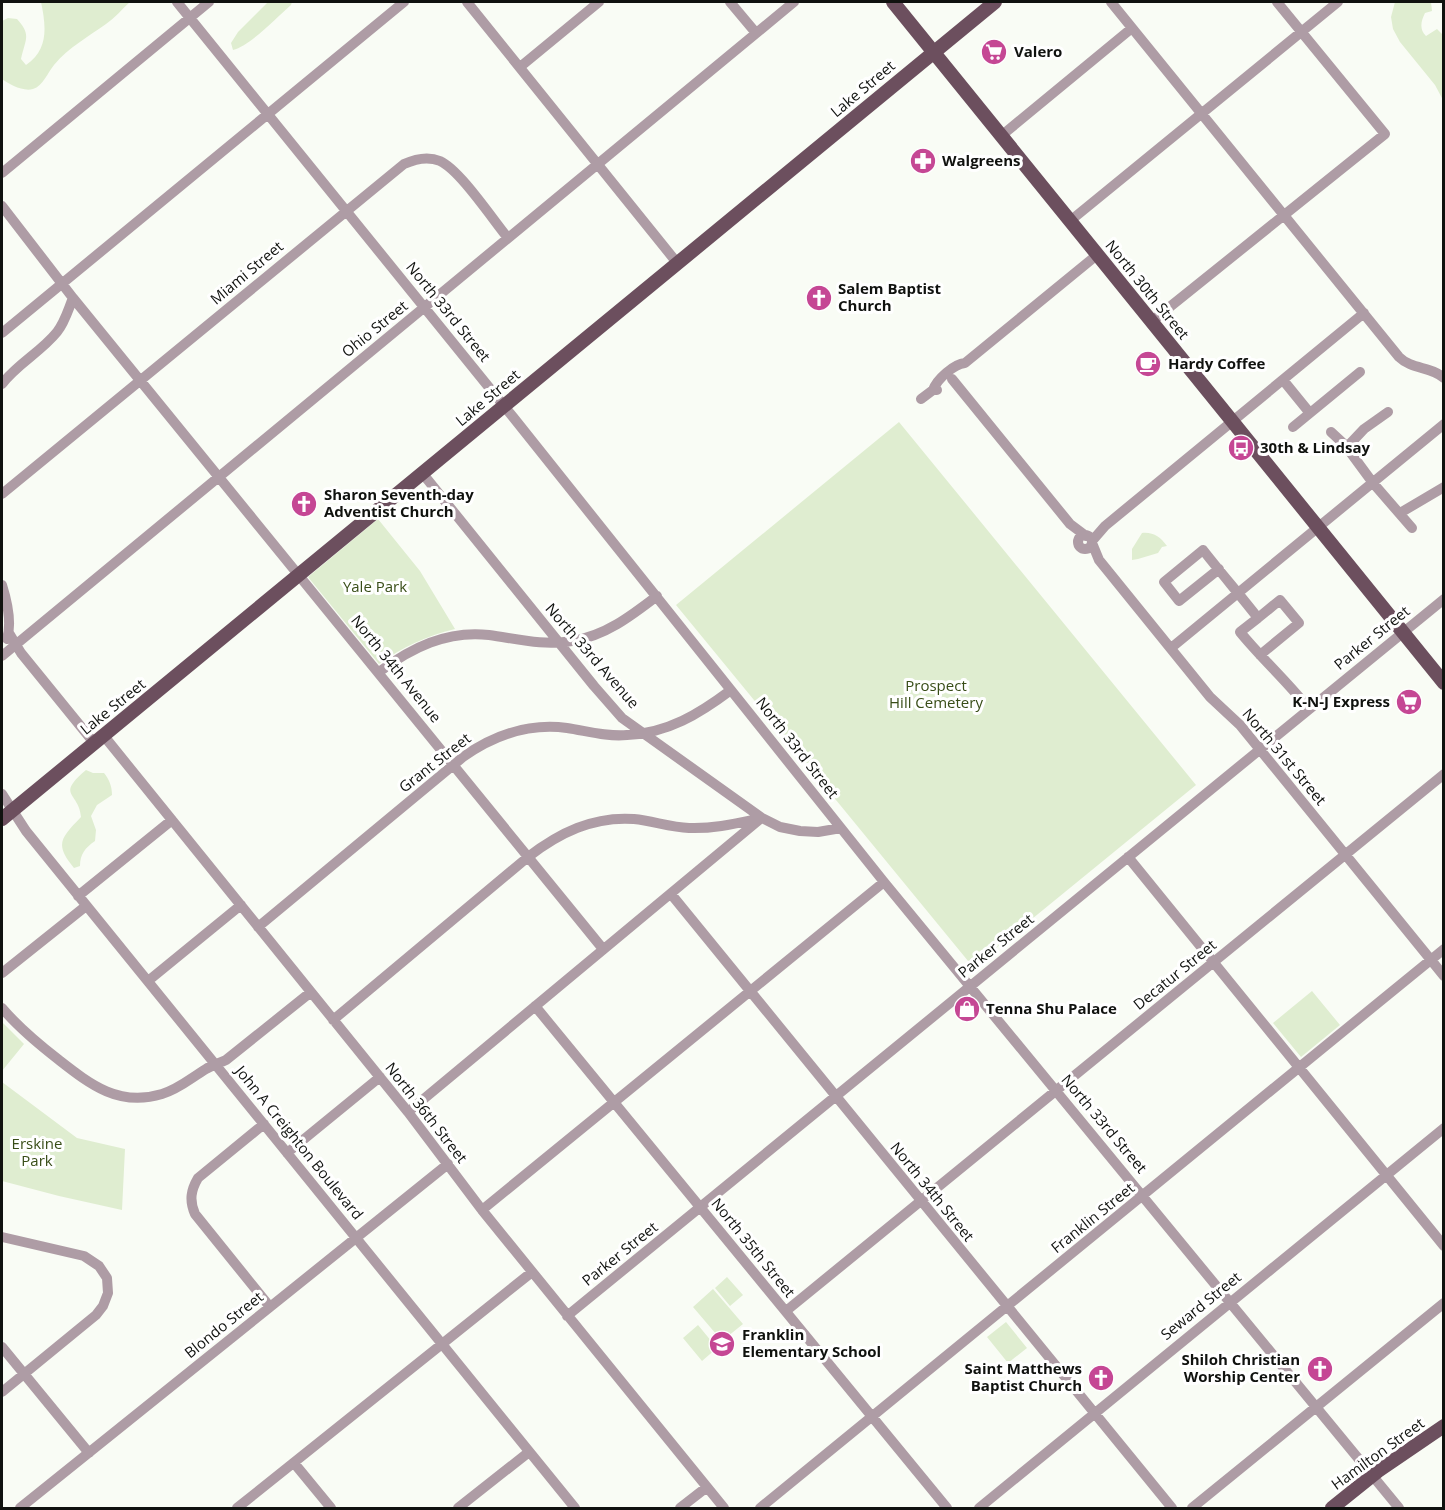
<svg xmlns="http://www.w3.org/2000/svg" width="1445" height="1510" font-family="'Open Sans',sans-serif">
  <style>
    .green { fill: #dfedd0 }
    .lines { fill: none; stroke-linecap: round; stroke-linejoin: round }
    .minor { stroke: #ae9ca5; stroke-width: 10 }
    .major { stroke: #6c4f5e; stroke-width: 14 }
    .labels { text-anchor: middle; stroke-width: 6; stroke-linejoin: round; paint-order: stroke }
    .poi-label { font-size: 15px; font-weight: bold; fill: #10120f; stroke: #fff; text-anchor: start }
    .street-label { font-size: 15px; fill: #10120f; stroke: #fff }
    .park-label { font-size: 15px; fill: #384d17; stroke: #fff }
  </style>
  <rect width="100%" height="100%" fill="#f9fcf5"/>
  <path class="green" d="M 41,2 L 130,2 C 122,9 115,18 106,24 C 88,37 69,47 54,65 C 48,72 43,86 33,89 C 23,92 9,84 2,79 L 2,21 L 8,18 L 17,19 C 32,35 25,40 21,59 L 26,65 C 49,49 46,26 41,2 Z
    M 268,2 L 292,2 L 291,5 C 277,17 250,46 233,50 L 231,43 L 238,32 Z
    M 1395,2 L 1431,2 L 1432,11 L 1425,13 C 1421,21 1419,29 1426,36 L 1437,29 L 1443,35 L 1443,100 L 1435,85 L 1400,42 L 1393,29 L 1391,17 Z
    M 899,422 L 1196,785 L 973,967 L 676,605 Z
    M 378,519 L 420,571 L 455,629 C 426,636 403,647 379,664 L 308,577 Z
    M 1142,533 C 1154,532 1160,537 1167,546 L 1162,547 L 1158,553 L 1138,559 L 1132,560 L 1132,549 Z
    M 86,770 L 93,773 L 104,773 C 109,779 112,786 112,795 L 97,805 L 91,816 L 96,830 L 95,841 C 85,848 80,854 80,866 L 74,868 C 54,844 61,838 81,817 C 79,792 55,796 86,770 Z
    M 1312,991 L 1340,1025 L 1301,1057 L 1273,1023 Z
    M 2,1022 L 24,1044 L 2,1071 Z
    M 2,1082 L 77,1138 L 125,1149 L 122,1210 L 59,1196 L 2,1181 Z
    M 727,1277 L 743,1295 L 730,1306 L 715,1288 Z
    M 713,1289 L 743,1324 L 722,1341 L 693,1307 Z
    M 1006,1322 L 1027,1348 L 1008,1363 L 987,1337 Z
    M 698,1325 L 717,1348 L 702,1361 L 683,1338 Z"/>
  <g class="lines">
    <path class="minor" d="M 177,2 L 513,417 L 884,882 L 1399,1508
      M 467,2 L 678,264
      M 730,2 L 756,33
      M 1111,2 L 1399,357 C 1412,370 1431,366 1444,378
      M 520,67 L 599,2
      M 1001,136 L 1132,28
      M 2,173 L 209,2
      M 2,206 L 73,298 L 603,949
      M 1070,221 L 1338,2
      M 1151,322 L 1385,134 L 1277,2
      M 2,333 L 404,2
      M 952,379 L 1070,524 L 1086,536
      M 1283,380 L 1309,412
      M 2,384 C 17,364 41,352 57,332 C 65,322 68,310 73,298
      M 933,390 C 937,379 954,364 965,363 L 1097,255
      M 921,399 L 933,390 L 937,390
      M 1293,427 L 1360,372
      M 1331,432 L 1345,445 L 1373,483 L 1412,528
      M 1347,447 L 1364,429 L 1388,412
      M 423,474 L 594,686 L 622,718 L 762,818 L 780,827 L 800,831 L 818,832 L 841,828
      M 2,494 L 404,164 C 415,159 428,156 440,161 C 460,170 493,220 508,238
      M 1400,513 L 1444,487
      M1078 542a7 7 0 1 1 14 0a7 7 0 1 1-14 0Z
      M 1092,541 L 1105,526 L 1364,313
      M 1092,543 L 1099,560 L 1210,697 L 1240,725 L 1444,976
      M 1219,569 L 1179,601 L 1164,582 L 1203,550 C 1221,573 1240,595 1258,618 L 1240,632 C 1262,659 1288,682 1309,709
      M 2,585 C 7,601 12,623 7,639
      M 1258,618 L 1280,600 L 1299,623 L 1260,655
      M 9,633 L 21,653 L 95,744
      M 1171,648 L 1444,424
      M 2,656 L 794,2
      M 379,672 C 411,648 447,630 489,635 C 518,639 543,646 572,641 C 605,636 631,616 657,596
      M 104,736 L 408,1112 L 482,1210 L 724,1508
      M 2,794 L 26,831 L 575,1508
      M 1128,857 L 1444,1246
      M 671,894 L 1172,1508
      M 78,896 L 172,820
      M 258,927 L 463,757 C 494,735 529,723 567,728 C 587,731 607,737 627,735 C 668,733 699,714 731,690
      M 2,973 L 86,906
      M 148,981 L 241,905
      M 535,1006 L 947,1508
      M 2,1008 C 19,1028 37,1043 59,1060 C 91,1085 119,1107 162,1094 C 179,1089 191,1078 206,1069 C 212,1065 220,1063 226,1060 L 311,992
      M 333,1020 L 528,857 C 559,833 593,816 634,819 C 653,821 670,827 689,828 C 714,829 738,823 762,818
      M 408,1112 L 759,820
      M 264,1124 L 198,1178 C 191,1190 189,1200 195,1214 L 270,1307
      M 287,1153 L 380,1077
      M 482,1210 L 884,882
      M 2,1237 L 84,1256 L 99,1266 L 107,1278 L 108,1293 L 103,1306 L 96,1315 L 2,1392
      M 786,1311 L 1444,774
      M 567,1316 L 1444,599
      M 2,1347 L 89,1453
      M 294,1463 L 331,1508
      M 20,1508 L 448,1164
      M 237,1508 L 532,1272
      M 458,1508 L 529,1452
      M 680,1508 L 707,1487
      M 760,1508 L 1444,949
      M 979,1508 L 1444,1128
      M 1192,1508 L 1444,1303"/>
    <path class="major" d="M 893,2 L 1444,683
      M 2,819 L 995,2
      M 1332,1508 L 1378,1471 L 1444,1426"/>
  </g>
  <defs>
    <g id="supermarket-disc" transform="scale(1.35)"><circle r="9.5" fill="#c54794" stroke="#fff"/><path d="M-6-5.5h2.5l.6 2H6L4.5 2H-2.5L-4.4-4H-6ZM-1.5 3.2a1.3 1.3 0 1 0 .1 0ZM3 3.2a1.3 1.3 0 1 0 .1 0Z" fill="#fff"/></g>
    <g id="pharmacy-disc" transform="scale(1.35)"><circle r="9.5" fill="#c54794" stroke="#fff"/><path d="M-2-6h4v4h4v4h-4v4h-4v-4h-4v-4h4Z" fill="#fff"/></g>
    <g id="church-disc" transform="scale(1.35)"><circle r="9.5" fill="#c54794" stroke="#fff"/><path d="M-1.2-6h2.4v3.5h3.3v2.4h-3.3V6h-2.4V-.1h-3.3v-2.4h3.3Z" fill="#fff"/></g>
    <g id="cafe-disc" transform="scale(1.35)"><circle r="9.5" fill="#c54794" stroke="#fff"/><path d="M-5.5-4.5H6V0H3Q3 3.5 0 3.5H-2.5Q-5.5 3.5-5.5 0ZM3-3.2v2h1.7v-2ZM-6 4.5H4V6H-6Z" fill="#fff"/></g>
    <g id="bus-disc" transform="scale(1.35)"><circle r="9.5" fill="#c54794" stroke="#fff"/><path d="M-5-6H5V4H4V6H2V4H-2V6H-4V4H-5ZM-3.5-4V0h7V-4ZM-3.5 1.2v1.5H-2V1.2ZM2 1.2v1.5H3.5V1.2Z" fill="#fff"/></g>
    <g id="shop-disc" transform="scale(1.35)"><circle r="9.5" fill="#c54794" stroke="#fff"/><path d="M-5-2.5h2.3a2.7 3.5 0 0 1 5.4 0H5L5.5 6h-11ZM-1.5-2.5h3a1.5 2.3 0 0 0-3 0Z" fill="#fff"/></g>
    <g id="school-disc" transform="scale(1.35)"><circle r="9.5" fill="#c54794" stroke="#fff"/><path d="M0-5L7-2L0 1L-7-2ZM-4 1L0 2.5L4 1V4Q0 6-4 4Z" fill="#fff"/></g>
  </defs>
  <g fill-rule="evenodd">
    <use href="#supermarket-disc" x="994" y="52"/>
    <use href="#pharmacy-disc" x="923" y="161"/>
    <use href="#church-disc" x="819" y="298"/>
    <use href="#cafe-disc" x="1148" y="364"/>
    <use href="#bus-disc" x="1241" y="448"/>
    <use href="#church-disc" x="304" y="504"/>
    <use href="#supermarket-disc" x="1409" y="702"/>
    <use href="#shop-disc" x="967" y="1009"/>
    <use href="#school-disc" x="722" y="1344"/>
    <use href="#church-disc" x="1320" y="1369"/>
    <use href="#church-disc" x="1101" y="1378"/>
  </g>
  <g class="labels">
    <g class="poi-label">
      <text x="1014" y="57">Valero</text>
      <text x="942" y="166">Walgreens</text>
      <text x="838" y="294">Salem Baptist<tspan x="838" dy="17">Church</tspan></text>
      <text x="1168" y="369">Hardy Coffee</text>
      <text x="1260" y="453">30th &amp; Lindsay</text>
      <text x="324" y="500">Sharon Seventh-day<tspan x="324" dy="17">Adventist Church</tspan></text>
      <text x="1390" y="707" text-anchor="end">K-N-J Express</text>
      <text x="986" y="1014">Tenna Shu Palace</text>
      <text x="742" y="1340">Franklin<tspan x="742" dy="17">Elementary School</tspan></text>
      <text x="1300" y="1365" text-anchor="end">Shiloh Christian<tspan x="1300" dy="17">Worship Center</tspan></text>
      <text x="1082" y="1374" text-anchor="end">Saint Matthews<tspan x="1082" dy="17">Baptist Church</tspan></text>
    </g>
    <g class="street-label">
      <text transform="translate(863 89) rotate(-40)" y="5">Lake Street</text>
      <text transform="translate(247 273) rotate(-40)" y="5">Miami Street</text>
      <text transform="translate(1147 290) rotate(51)" y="5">North 30th Street</text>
      <text transform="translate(448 312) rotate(51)" y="5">North 33rd Street</text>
      <text transform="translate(375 329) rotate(-39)" y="5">Ohio Street</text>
      <text transform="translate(488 398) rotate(-40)" y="5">Lake Street</text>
      <text transform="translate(1372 638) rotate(-39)" y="5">Parker Street</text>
      <text transform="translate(592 656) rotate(49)" y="5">North 33rd Avenue</text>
      <text transform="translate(396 669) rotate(51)" y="5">North 34th Avenue</text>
      <text transform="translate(113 707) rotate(-39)" y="5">Lake Street</text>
      <text transform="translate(797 748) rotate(52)" y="5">North 33rd Street</text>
      <text transform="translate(1284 757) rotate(50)" y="5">North 31st Street</text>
      <text transform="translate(435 763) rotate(-38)" y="5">Grant Street</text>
      <text transform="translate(996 946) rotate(-39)" y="5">Parker Street</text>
      <text transform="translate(1175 975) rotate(-39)" y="5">Decatur Street</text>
      <text transform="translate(426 1113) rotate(52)" y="5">North 36th Street</text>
      <text transform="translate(1104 1124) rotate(50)" y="5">North 33rd Street</text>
      <text transform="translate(299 1143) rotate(51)" y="5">John A Creighton Boulevard</text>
      <text transform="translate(932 1192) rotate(51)" y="5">North 34th Street</text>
      <text transform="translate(1093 1218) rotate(-39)" y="5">Franklin Street</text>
      <text transform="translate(753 1248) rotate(51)" y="5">North 35th Street</text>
      <text transform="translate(620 1254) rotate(-39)" y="5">Parker Street</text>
      <text transform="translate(1201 1306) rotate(-39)" y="5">Seward Street</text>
      <text transform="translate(224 1325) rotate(-39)" y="5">Blondo Street</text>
      <text transform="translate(1378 1454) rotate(-36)" y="5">Hamilton Street</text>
    </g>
    <g class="park-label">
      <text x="375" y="592">Yale Park</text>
      <text x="936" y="691">Prospect<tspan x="936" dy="17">Hill Cemetery</tspan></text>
      <text x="37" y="1149">Erskine<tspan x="37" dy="17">Park</tspan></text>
    </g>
  </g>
  <rect width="1445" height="1510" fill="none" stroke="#10120f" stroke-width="6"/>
</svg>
